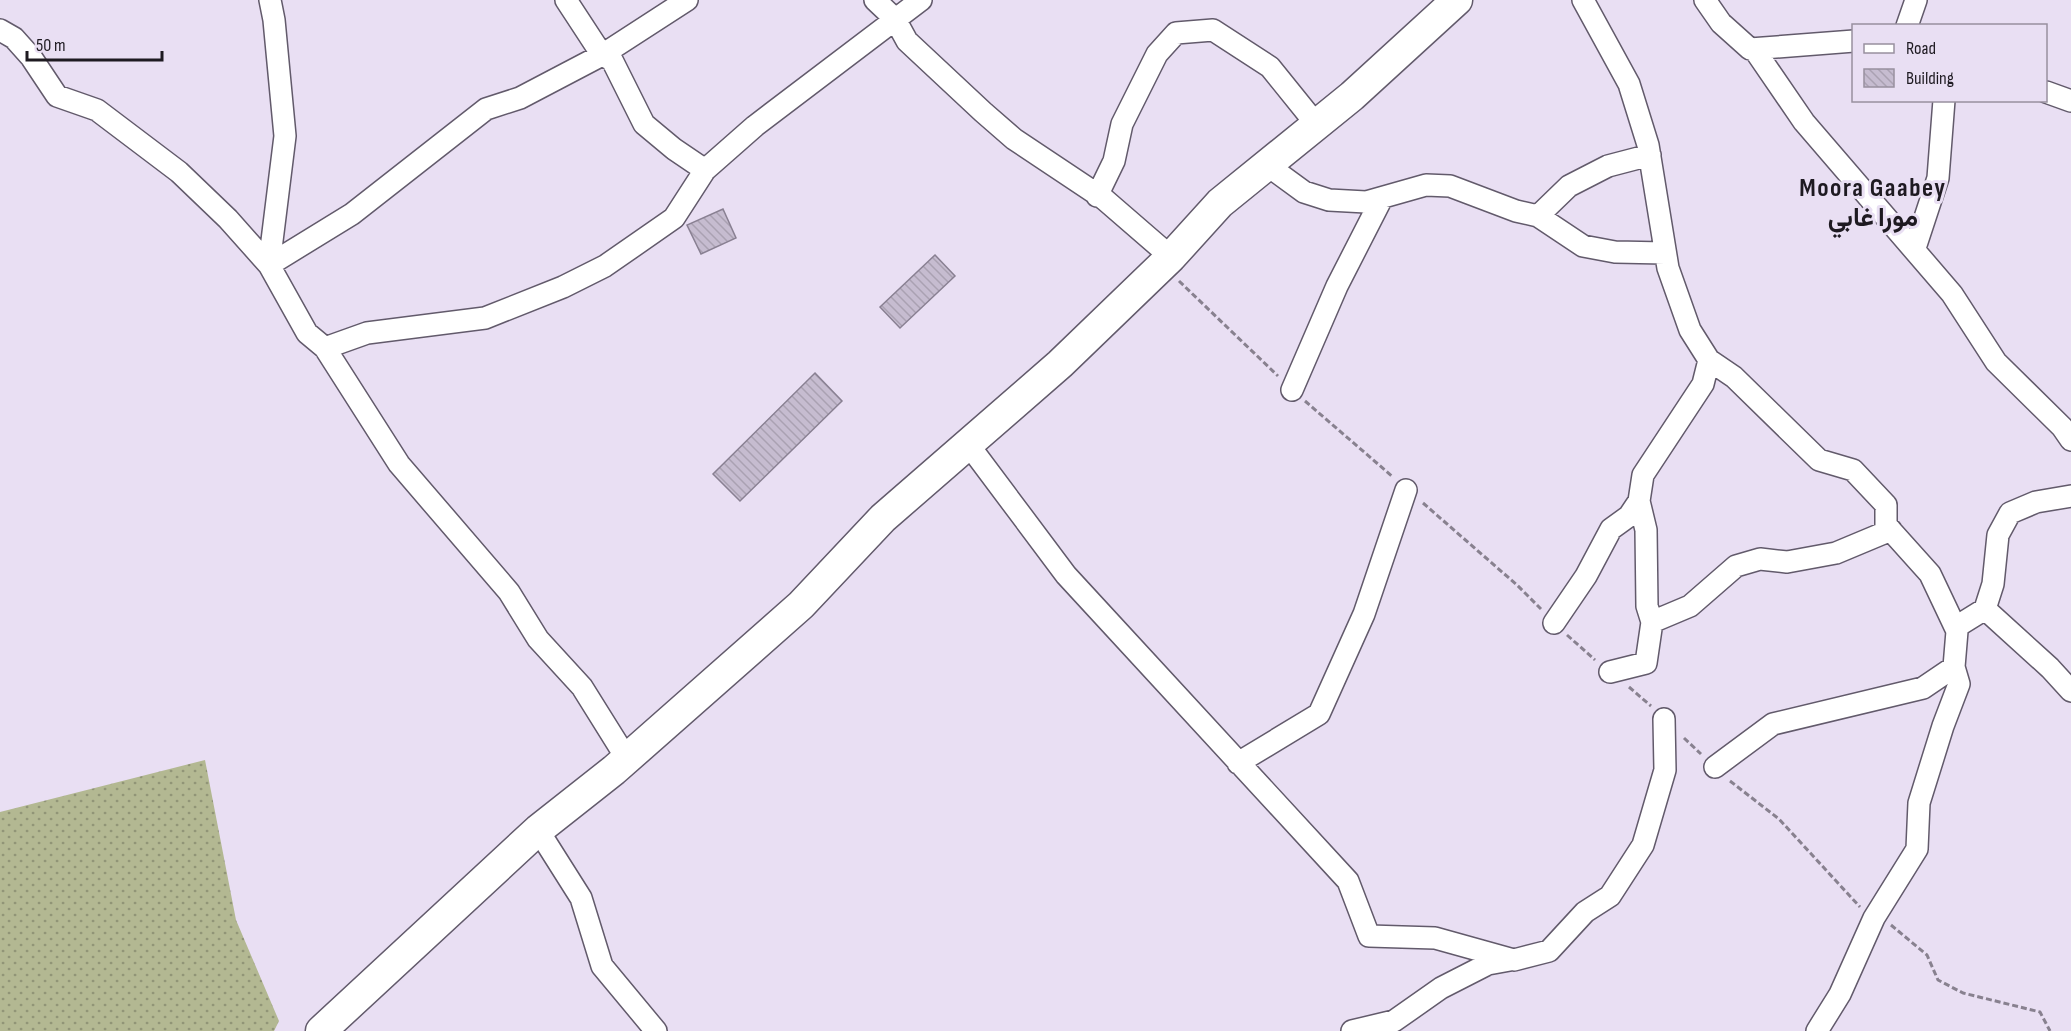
<svg xmlns="http://www.w3.org/2000/svg" width="2071" height="1031" font-family="'Sofia Sans Condensed',Vazirmatn,sans-serif">
  <style>
    .grass { fill: url(#grass-dots) }
    .building { fill: url(#building-back-hatch); stroke: #898092; stroke-width: 1.5 }
    .lines { fill: none; stroke-linecap: round; stroke-linejoin: round }
    .street-casing { stroke: #625a6b; stroke-width: 24 }
    .secondary-casing { stroke: #625a6b; stroke-width: 33 }
    .path { stroke: #88818f; stroke-width: 3; stroke-dasharray: 6 3; stroke-linecap: butt }
    .street { stroke: #fff; stroke-width: 21 }
    .secondary { stroke: #fff; stroke-width: 30 }
    .labels { text-anchor: middle; stroke-width: 6; stroke-linejoin: round; paint-order: stroke }
    .district-label { font-size: 26px; font-weight: bold; letter-spacing: 1.5px; fill: #1e1a21; stroke: #e9dff3 }
  </style>
  <defs>
    <pattern id="grass-dots" width="8" height="8" patternUnits="userSpaceOnUse" patternTransform="scale(1.5)"><rect width="8" height="8" fill="#b3b892"/><path d="M2 2h.1M6 6h.1" fill="none" stroke="#919577" stroke-width="1.8" stroke-linecap="round"/></pattern>
    <pattern id="building-back-hatch" width="6" height="6" patternUnits="userSpaceOnUse" patternTransform="scale(1.5)"><rect width="6" height="6" fill="#c6bcd0"/><path d="M-1 5l2 2M0 0l6 6M5-1l2 2" fill="none" stroke="#aaa1b2"/></pattern>
  </defs>
  <rect width="100%" height="100%" fill="#e9dff3"/>
  <path class="grass" d="M 205,760 L 236,920 L 279,1021 L 274,1031 L 0,1031 L 0,812 Z"/>
  <path class="building" d="M 723,209 L 736,238 L 701,254 L 687,225 Z
    M 935,255 L 955,276 L 900,328 L 880,307 Z
    M 815,373 L 842,401 L 740,501 L 713,474 Z"/>
  <g class="lines">
    <g class="street-casing">
      <path id="street" d="M 566,0 L 602,55 L 612,60 L 644,124 L 674,149 L 705,170
        M 875,0 L 895,19 L 907,41 L 983,112 L 1014,139 L 1104,199 L 1171,257
        M 1583,0 L 1629,84 L 1648,145 L 1668,268 L 1690,330 L 1709,360 L 1734,377 L 1819,460 L 1853,470 L 1886,505 L 1886,525 L 1930,574 L 1957,631 L 1954,667 L 1923,688 L 1773,724 L 1715,767
        M 1705,0 L 1721,23 L 1750,49 L 1854,41
        M 1907,26 L 1916,0
        M 0,30 L 14,38 L 31,57 L 57,96 L 97,110 L 179,172 L 228,219 L 269,265 L 307,333 L 325,348 L 399,464 L 509,592 L 538,639 L 582,687 L 627,759
        M 1754,49 L 1804,122 L 1952,294 L 1996,362 L 2062,427 L 2071,440
        M 2046,92 L 2071,101
        M 1267,165 L 1304,192 L 1329,200 L 1366,202 L 1426,185 L 1450,186 L 1516,211 L 1538,216 L 1583,246 L 1615,252 L 1665,253
        M 1097,196 L 1114,161 L 1122,124 L 1157,54 L 1176,33 L 1213,30 L 1270,67 L 1316,124
        M 1538,216 L 1569,186 L 1608,166 L 1650,155
        M 1915,248 L 1938,178 L 1944,100
        M 269,265 L 352,214 L 486,109 L 520,98 L 602,55 L 687,0
        M 269,265 L 285,136 L 274,20 L 270,0
        M 325,348 L 367,333 L 485,318 L 563,287 L 605,266 L 674,218 L 705,170 L 755,126 L 921,0
        M 1292,390 L 1337,286 L 1382,198
        M 968,444 L 1066,575 L 1348,881 L 1369,936 L 1435,938 L 1514,960 L 1549,951 L 1585,912 L 1610,896 L 1643,845 L 1665,770 L 1664,719
        M 1985,609 L 2050,668 L 2071,691
        M 1652,622 L 1690,606 L 1736,566 L 1760,559 L 1787,562 L 1836,553 L 1891,530
        M 1554,623 L 1586,576 L 1611,529 L 1629,516 L 1639,501
        M 1956,627 L 1985,609 L 1993,584 L 1998,535 L 2010,513 L 2036,502 L 2071,496
        M 1610,672 L 1646,663 L 1652,622 L 1647,606 L 1646,530 L 1639,501 L 1643,475 L 1703,384 L 1709,360
        M 1238,763 L 1319,714 L 1364,614 L 1406,490
        M 538,830 L 581,898 L 602,966 L 656,1031
        M 1352,1031 L 1394,1021 L 1441,988 L 1488,964 L 1510,960
        M 1817,1031 L 1840,994 L 1874,918 L 1917,849 L 1919,803 L 1943,726 L 1959,684 L 1954,667"/>
    </g>
    <g class="secondary-casing">
      <path id="secondary" d="M 321,1031 L 538,830 L 614,770 L 801,605 L 883,518 L 1060,364 L 1171,257 L 1220,203 L 1352,96 L 1457,0"/>
    </g>
    <path class="path" d="M 1179,281 L 1278,376
      M 1305,401 L 1393,477
      M 1423,503 L 1517,585 L 1541,609
      M 1567,635 L 1595,660
      M 1629,687 L 1651,706
      M 1684,738 L 1701,754
      M 1730,781 L 1779,819 L 1860,907
      M 1891,925 L 1927,955 L 1938,980 L 1963,993 L 2040,1012 L 2050,1031"/>
    <use href="#street" class="street"/>
    <use href="#secondary" class="secondary"/>
  </g>
  <g class="labels">
    <g class="district-label">
      <text x="1873" y="196">Moora Gaabey<tspan x="1873" dy="30">مورا غابي</tspan></text>
    </g>
  </g>
  <rect x="1852" y="24" width="195" height="78" fill="#e9dff3" stroke="#98909f" stroke-width="1.5"/>
  <rect x="1864" y="44" width="30" height="9" fill="#ffffff" stroke="#98909f" stroke-width="1.5"/>
  <text x="1906" y="54" font-size="18" fill="#1e1a21">Road</text>
  <rect x="1864" y="69" width="30" height="18" fill="url(#building-back-hatch)" stroke="#98909f" stroke-width="1.5"/>
  <text x="1906" y="84" font-size="18" fill="#1e1a21">Building</text>
  <path d="M27 51v9h135v-9" fill="none" stroke="#1e1a21" stroke-width="3"/>
  <text x="36" y="51" font-size="18" fill="#1e1a21" stroke="#e9dff3" stroke-width="4.5" paint-order="stroke">50 m</text>
</svg>
